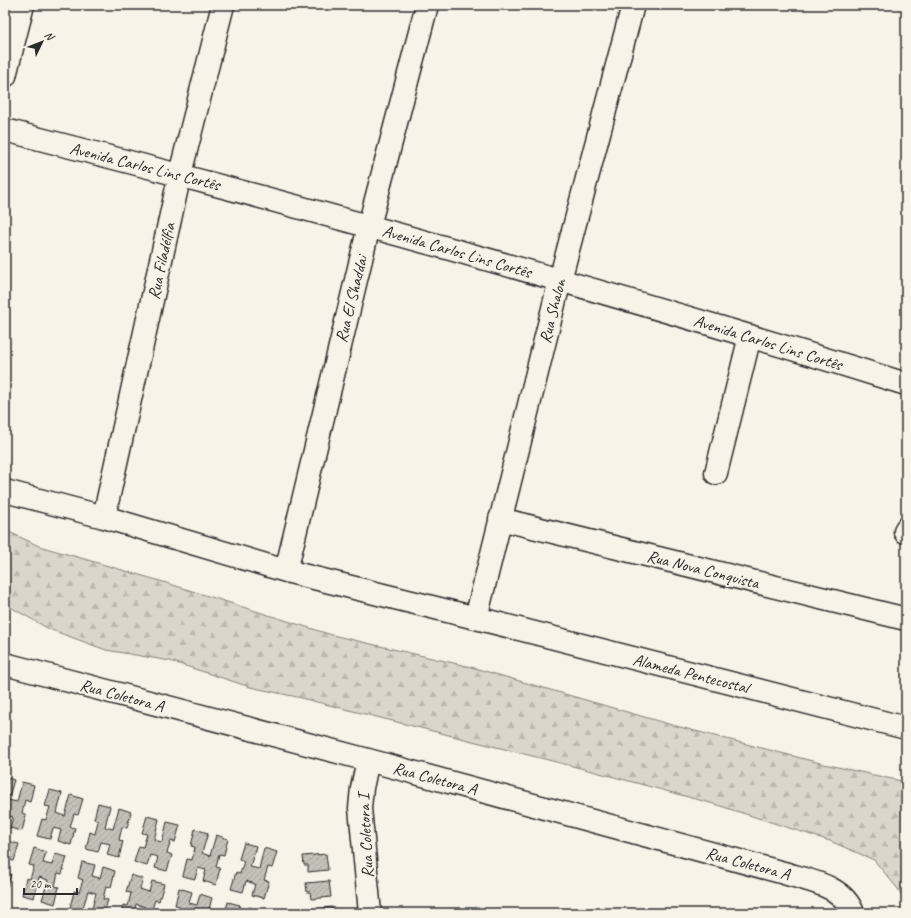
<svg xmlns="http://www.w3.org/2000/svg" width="911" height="918" font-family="Caveat,sans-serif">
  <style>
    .forest { fill: url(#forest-firs); stroke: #82807c }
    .building { fill: url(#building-hatch); stroke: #2b2b2b }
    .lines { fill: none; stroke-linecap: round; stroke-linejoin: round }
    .minor-casing { stroke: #2b2b2b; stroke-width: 25 }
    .minor { stroke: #f7f3e8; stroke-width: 22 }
    .labels { text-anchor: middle; stroke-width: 4; stroke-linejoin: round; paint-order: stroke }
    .street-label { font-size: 17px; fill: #2b2b2b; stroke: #f7f3e8 }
  </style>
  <defs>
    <pattern id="forest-firs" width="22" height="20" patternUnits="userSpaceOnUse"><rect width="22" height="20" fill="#dad6cc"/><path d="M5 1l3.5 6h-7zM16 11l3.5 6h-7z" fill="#bbb8af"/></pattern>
    <pattern id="building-hatch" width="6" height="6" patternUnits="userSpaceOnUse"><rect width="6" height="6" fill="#c4c1b9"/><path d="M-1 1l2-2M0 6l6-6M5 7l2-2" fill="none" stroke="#a9a69f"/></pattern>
  </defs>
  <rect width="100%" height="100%" fill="#f7f3e8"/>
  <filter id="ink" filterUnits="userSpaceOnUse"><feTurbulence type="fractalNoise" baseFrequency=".025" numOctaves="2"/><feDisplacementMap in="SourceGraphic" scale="8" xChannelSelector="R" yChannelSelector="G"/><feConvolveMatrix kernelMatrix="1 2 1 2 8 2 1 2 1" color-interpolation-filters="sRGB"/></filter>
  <g filter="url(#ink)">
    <path class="forest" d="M 5,530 L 39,546 L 157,580 L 332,635 L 471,667 L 672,725 L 824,764 L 906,782 L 906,903 L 898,889 L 874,860 L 830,841 L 714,804 L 592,771 L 297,697 L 250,687 L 170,661 L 106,650 L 49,629 L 5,604 Z"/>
    <path class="building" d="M 5,777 L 14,780 L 8,800 L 17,802 L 22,782 L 34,785 L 30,802 L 25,800 L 22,813 L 26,815 L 22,831 L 10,828 L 13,817 L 5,815 Z
      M 50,790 L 62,793 L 57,813 L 65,816 L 71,795 L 83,799 L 78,815 L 74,814 L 70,827 L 75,828 L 71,845 L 58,841 L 61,830 L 53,828 L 50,839 L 37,836 L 42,819 L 46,820 L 50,807 L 45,806 Z
      M 98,803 L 110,806 L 105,827 L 113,829 L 119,808 L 131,812 L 127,828 L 122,827 L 119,840 L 123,841 L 119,858 L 107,855 L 110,844 L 101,842 L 98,852 L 86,849 L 90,832 L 95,834 L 98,821 L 94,819 Z
      M 147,816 L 159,819 L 154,840 L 162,842 L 167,822 L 180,825 L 175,842 L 171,841 L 167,853 L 172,855 L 167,871 L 155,868 L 158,857 L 150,855 L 147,866 L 134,862 L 139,846 L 143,847 L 147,834 L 142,833 Z
      M 195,829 L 208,833 L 202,853 L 210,856 L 216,835 L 228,839 L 224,855 L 219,854 L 216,867 L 220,868 L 216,885 L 203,881 L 206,870 L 198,868 L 195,879 L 183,876 L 187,859 L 192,860 L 195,847 L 191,846 Z
      M 6,841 L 19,844 L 14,861 L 9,860 L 6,872 L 11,874 L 6,890 L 5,890 L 5,845 Z
      M 244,843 L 256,846 L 250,867 L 259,869 L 264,848 L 277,852 L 272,868 L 268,867 L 264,880 L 269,881 L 264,898 L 252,895 L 255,884 L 246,881 L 243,892 L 231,889 L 236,872 L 240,874 L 244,861 L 239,859 Z
      M 34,848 L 46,852 L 43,863 L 52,865 L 55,854 L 67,857 L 62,874 L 58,873 L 55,886 L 59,887 L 55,904 L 42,900 L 48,880 L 39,877 L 34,898 L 22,895 L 26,878 L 30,879 L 34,866 L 29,865 Z
      M 326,854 L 328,870 L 308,872 L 308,865 L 304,865 L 303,856 Z
      M 82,862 L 95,865 L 92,876 L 100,878 L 103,867 L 115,871 L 111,887 L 106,886 L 103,899 L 108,900 L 104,913 L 91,913 L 96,893 L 88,891 L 82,911 L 70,908 L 74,891 L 79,892 L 83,880 L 78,878 Z
      M 131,875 L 143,879 L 140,889 L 149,892 L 152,881 L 164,884 L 159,901 L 155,900 L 151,912 L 153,913 L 143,913 L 145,907 L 136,904 L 134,913 L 121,913 L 123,905 L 128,906 L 131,893 L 126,892 Z
      M 329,881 L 331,897 L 311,899 L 310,892 L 307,892 L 306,883 Z
      M 179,888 L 192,892 L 189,903 L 197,905 L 200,894 L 212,898 L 208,913 L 178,913 L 179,906 L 175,905 Z
      M 228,902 L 240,905 L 238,913 L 225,913 Z
      M 249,907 L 261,911 L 260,913 L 247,913 Z
      M 332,907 L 332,913 L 309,913 L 308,910 Z
      M 494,909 L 507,913 L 493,913 Z"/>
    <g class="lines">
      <g class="minor-casing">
        <path id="minor" d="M 5,76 L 23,5
          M 5,130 C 308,207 608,291 906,384
          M 716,473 L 750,336
          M 5,491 L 104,517 L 286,571 L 476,618 L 906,728
          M 104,517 L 180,174 L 223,5
          M 500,519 L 906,619
          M 905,532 L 906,529
          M 286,571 L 369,226 L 427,5
          M 476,618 L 560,280 L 633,5
          M 5,664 L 368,760 L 784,873 C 809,881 843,885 853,913
          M 368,760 L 362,788 L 360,808 L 370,913"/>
      </g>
      <use href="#minor" class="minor"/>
    </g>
  </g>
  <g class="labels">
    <g class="street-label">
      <text transform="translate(145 166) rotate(14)" y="6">Avenida Carlos Lins Cortês</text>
      <text transform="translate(457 251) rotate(16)" y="6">Avenida Carlos Lins Cortês</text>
      <text transform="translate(161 261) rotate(-78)" y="6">Rua Filadélfia</text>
      <text transform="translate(351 299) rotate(-76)" y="6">Rua El Shaddai</text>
      <text transform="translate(552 311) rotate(-76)" y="6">Rua Shalon</text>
      <text transform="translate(768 342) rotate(17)" y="6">Avenida Carlos Lins Cortês</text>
      <text transform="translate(703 569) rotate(14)" y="6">Rua Nova Conquista</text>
      <text transform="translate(691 673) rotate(14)" y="6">Alameda Pentecostal</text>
      <text transform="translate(122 695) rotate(15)" y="6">Rua Coletora A</text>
      <text transform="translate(435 778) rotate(15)" y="6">Rua Coletora A</text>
      <text transform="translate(365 836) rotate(-93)" y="6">Rua Coletora I</text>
      <text transform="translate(748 863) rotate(15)" y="6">Rua Coletora A</text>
    </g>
  </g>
  <rect width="911" height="918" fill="none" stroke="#f7f3e8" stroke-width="20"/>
  <rect x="10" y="10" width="891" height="898" fill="none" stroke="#2b2b2b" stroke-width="1.5" filter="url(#ink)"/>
  <g transform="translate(42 42) rotate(47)" stroke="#f7f3e8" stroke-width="3" paint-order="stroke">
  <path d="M0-3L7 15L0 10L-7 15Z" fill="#2b2b2b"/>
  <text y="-6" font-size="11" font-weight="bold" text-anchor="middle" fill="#2b2b2b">N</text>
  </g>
  <path d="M24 888v6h53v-6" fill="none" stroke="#2b2b2b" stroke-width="2"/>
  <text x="30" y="888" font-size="12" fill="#2b2b2b" stroke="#f7f3e8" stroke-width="3" paint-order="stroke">20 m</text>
</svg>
